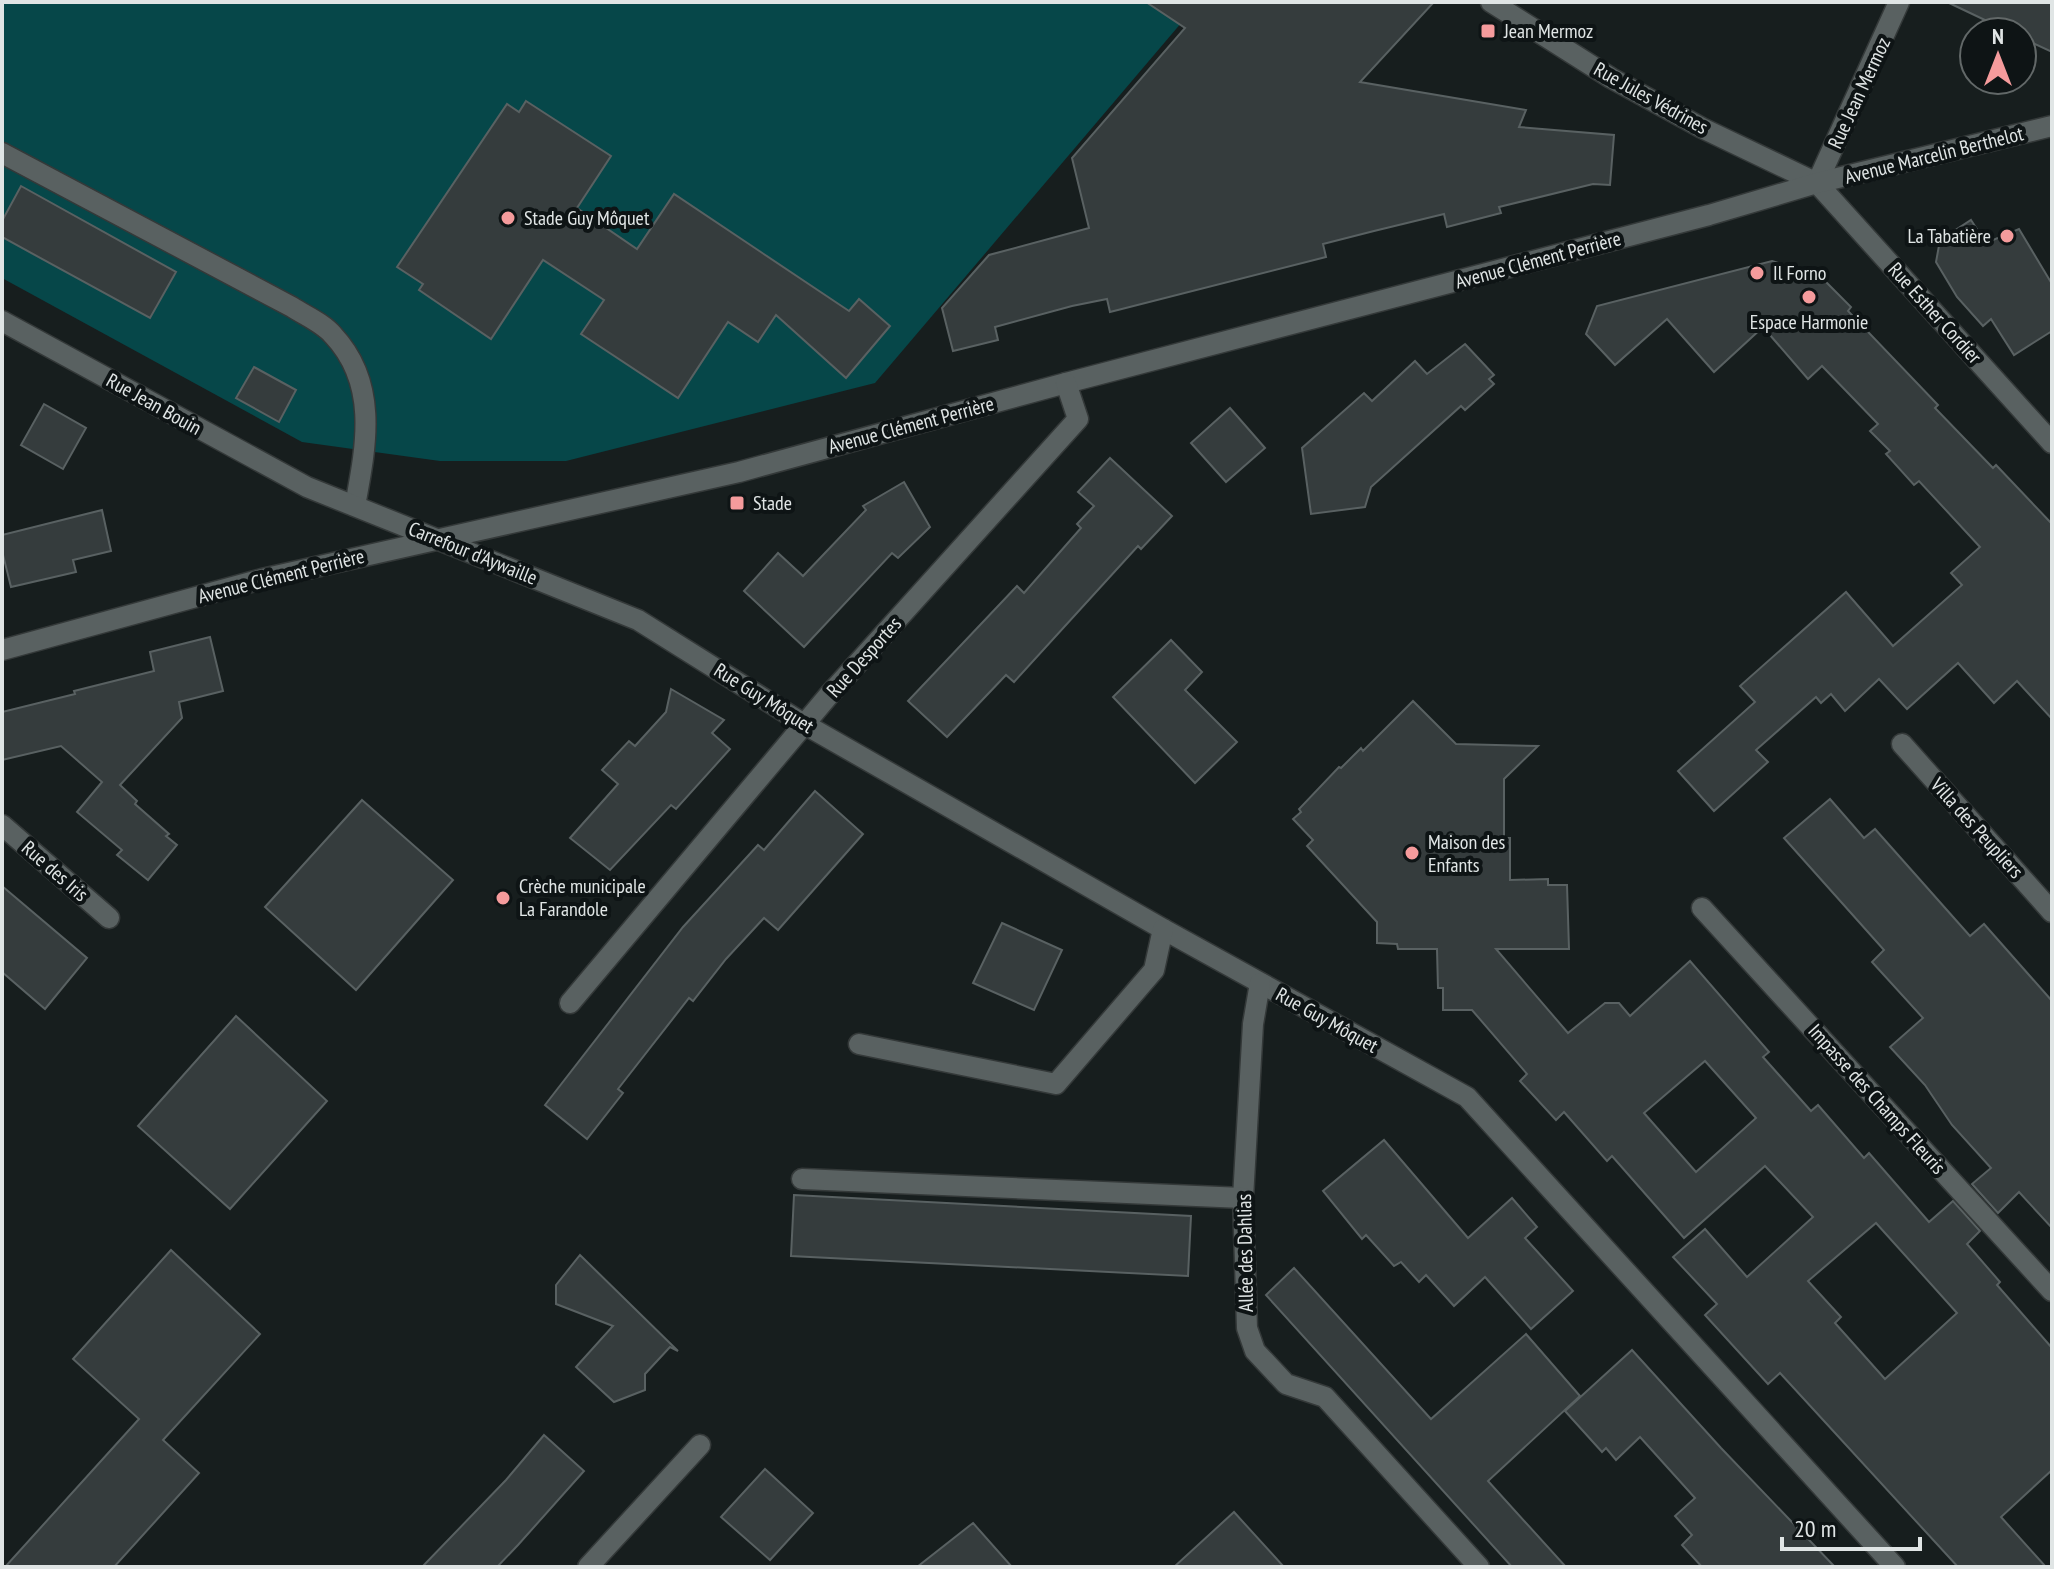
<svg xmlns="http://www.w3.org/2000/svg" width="2054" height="1569" font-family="'PT Sans Narrow',sans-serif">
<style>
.green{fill:#064749}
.building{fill:#353c3d;stroke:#596162;stroke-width:2;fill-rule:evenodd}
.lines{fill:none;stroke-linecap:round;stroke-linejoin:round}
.minor-casing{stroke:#343939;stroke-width:23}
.minor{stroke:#596161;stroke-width:20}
.poi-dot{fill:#f59b9c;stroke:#0e1415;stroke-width:3}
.labels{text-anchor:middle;stroke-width:8;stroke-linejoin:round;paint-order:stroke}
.poi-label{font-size:20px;fill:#e0e5e5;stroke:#0e1415;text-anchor:start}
.street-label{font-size:20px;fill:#e0e5e5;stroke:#0e1415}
</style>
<rect width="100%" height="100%" fill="#171e1e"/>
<!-- green -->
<path class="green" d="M 2,2 L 1199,2 L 875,383 L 566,461 L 440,461 L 302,442 L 2,278 Z"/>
<!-- building -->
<g class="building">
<path d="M 1146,2 L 1434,2 L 1360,82 L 1526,110 L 1519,127 L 1614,135 L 1610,185 L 1593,184 L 1499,207 L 1501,213 L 1447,227 L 1444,214 L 1374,231 L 1323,244 L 1326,257 L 1110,312 L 1107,299 L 1072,306 L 995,327 L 998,340 L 953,351 L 942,308 L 989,255 L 1089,228 L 1072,158 L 1185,28 Z"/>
<path d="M 1947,2 L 2052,2 L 2052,52 L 2022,38 L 2022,32 L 2010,32 Z"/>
<path d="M 526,101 L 611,156 L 577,208 L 637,249 L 674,194 L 849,311 L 859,299 L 890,326 L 846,378 L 776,315 L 758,342 L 728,322 L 678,398 L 581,334 L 604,300 L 543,260 L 491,339 L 419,290 L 423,284 L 397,267 L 507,104 L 519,112 Z"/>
<path d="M 21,186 L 176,272 L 150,318 L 2,237 L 2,221 Z"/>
<path d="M 1971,220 L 1986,243 L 2019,229 L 2052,284 L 2052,331 L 2014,355 L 1991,319 L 1983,326 L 1957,297 L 1936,262 L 1940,240 Z"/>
<path d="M 1772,261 L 1821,277 L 1851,307 L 1848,311 L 1938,405 L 1935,408 L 1993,468 L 1996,465 L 2052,524 L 2052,719 L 2017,681 L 1994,703 L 1958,663 L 1907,709 L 1879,679 L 1845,711 L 1831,694 L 1821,703 L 1816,697 L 1756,750 L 1768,762 L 1714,811 L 1678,771 L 1755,702 L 1740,686 L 1846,592 L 1893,646 L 1962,585 L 1951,573 L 1980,547 L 1919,481 L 1914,485 L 1886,454 L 1890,451 L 1870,431 L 1878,424 L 1822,366 L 1808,379 L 1763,327 L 1714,372 L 1667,319 L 1615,365 L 1586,334 L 1597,306 Z"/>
<path d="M 1465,344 L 1494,375 L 1489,379 L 1494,384 L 1465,410 L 1461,406 L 1371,487 L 1365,507 L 1311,514 L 1302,448 L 1364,393 L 1372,401 L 1415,361 L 1427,374 Z"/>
<path d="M 254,367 L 296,390 L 279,422 L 236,398 Z"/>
<path d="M 44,404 L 86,428 L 63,469 L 21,445 Z"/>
<path d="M 1230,408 L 1265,448 L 1226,482 L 1191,443 Z"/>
<path d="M 1110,458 L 1172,516 L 1141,549 L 1138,546 L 1014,682 L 1006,675 L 947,737 L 908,701 L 1017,586 L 1024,593 L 1081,528 L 1077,524 L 1094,506 L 1078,492 Z"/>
<path d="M 904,482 L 930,527 L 898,558 L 892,553 L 804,647 L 744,591 L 778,553 L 803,576 L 866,510 L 863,506 Z"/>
<path d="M 102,510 L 111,551 L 73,560 L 76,572 L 11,587 L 2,551 L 2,535 Z"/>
<path d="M 210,637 L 223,691 L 179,702 L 182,718 L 120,785 L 137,801 L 135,804 L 169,834 L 166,836 L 177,845 L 148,880 L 117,855 L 122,850 L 77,812 L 102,782 L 61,746 L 2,760 L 2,712 L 75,694 L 74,691 L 154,671 L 150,652 Z"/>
<path d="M 1171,640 L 1202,672 L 1185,690 L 1237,742 L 1195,783 L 1113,697 Z"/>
<path d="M 671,689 L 724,720 L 712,733 L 730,749 L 676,809 L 671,805 L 610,870 L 570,838 L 618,784 L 602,770 L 629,741 L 635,746 L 666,712 Z"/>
<path d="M 1413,701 L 1456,744 L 1538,746 L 1504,779 L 1504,838 L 1510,838 L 1510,880 L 1548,879 L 1548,885 L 1567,885 L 1569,949 L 1496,949 L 1568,1033 L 1605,1003 L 1619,1003 L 1630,1016 L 1690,961 L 1769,1052 L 1763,1057 L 1811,1111 L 1818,1105 L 1864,1158 L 1869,1153 L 1929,1222 L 1953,1201 L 1980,1231 L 1967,1244 L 2000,1282 L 1997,1285 L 2052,1348 L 2052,1470 L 2001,1517 L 2046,1567 L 1958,1567 L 1780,1373 L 1768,1384 L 1705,1315 L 1717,1304 L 1673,1257 L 1705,1229 L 1747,1277 L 1813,1217 L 1765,1166 L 1684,1238 L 1612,1156 L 1607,1161 L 1564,1112 L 1556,1120 L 1520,1081 L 1527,1074 L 1472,1010 L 1443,1010 L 1443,988 L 1438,988 L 1437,949 L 1398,949 L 1397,944 L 1377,943 L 1377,922 L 1307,846 L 1313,840 L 1293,819 L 1301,812 L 1299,809 L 1339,767 L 1341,768 L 1361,748 L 1363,751 ZM 1705,1061 L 1756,1118 L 1696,1172 L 1644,1113 ZM 1876,1223 L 1957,1313 L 1885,1379 L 1835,1323 L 1841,1317 L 1808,1281 Z"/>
<path d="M 815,791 L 863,834 L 778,930 L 764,918 L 726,959 L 693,1001 L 689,998 L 618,1089 L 623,1093 L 587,1139 L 545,1105 L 683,927 L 758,845 L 764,850 Z"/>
<path d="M 1830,799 L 1864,838 L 1875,829 L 1970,936 L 1984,924 L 2052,1001 L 2052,1228 L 2019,1192 L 1998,1213 L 1972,1184 L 1991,1168 L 1952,1125 L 1925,1085 L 1890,1047 L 1923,1018 L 1872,962 L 1884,950 L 1784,838 Z"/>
<path d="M 362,800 L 453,880 L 356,990 L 265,907 Z"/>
<path d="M 2,886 L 87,958 L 45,1009 L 2,972 Z"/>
<path d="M 1002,923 L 1062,950 L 1034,1010 L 973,983 Z"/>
<path d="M 236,1016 L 327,1101 L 230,1209 L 138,1126 Z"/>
<path d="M 1384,1140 L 1468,1238 L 1512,1198 L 1537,1227 L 1525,1238 L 1573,1291 L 1531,1329 L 1485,1277 L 1454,1306 L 1426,1275 L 1419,1282 L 1401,1262 L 1394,1266 L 1366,1235 L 1362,1239 L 1323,1191 Z"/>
<path d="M 794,1195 L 1191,1216 L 1188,1276 L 791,1256 Z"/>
<path d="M 171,1250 L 260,1334 L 163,1440 L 199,1473 L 114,1567 L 5,1567 L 139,1419 L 73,1359 Z"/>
<path d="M 580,1255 L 678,1351 L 670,1347 L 645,1374 L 645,1390 L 614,1402 L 576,1367 L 613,1326 L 556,1304 L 556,1285 Z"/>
<path d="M 1294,1268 L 1431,1419 L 1526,1334 L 1580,1396 L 1488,1481 L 1566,1567 L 1512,1567 L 1266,1295 Z"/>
<path d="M 1632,1350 L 1721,1448 L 1835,1567 L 1702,1567 L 1682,1545 L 1692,1535 L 1675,1516 L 1695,1498 L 1640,1437 L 1616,1460 L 1606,1448 L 1602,1452 L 1565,1411 Z"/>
<path d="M 544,1435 L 584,1471 L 518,1545 L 497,1567 L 422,1567 L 506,1480 Z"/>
<path d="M 765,1469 L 813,1513 L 770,1560 L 721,1517 Z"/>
<path d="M 1234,1512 L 1284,1567 L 1174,1567 Z"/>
<path d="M 973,1523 L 1012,1567 L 917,1567 Z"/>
</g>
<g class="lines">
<!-- minor casing -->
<g class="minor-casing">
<g id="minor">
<path d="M 1491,2 L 1611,78 L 1702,128 L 1817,183 L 2052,443"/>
<path d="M 2,153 L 292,307 C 304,315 323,323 333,335 C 379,384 366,446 355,506"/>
<path d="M 1817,183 L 1899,2"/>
<path d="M 2,321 L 307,487 L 638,620 L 804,724 L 1163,929 L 1467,1097 L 1895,1567"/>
<path d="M 2,650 L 262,579 L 739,472 L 1066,383 L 1709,215 L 1817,183 L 2052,126"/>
<path d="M 1902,744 L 2052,912"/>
<path d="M 2,825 L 109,918"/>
<path d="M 1702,908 L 2052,1291"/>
<path d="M 1260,983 L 1253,1024 L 1243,1198 L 1247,1328 L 1255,1351 L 1286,1384 L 1325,1397 L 1479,1567"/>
<path d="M 570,1003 L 829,695 L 1078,419 L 1066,383"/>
<path d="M 859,1044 L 1056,1084 L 1154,970 L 1163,929"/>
<path d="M 802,1179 L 1243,1198"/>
<path d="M 588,1567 L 700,1445"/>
</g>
</g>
<!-- minor -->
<use href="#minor" class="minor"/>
</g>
<!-- markers -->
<g class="poi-dot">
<rect x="1480" y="23" width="16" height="16" rx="4"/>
<circle cx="508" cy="218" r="8"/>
<circle cx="2007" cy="236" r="8"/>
<circle cx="1757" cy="273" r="8"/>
<circle cx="1809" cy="297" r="8"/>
<rect x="729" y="495" width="16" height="16" rx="4"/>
<circle cx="1412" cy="853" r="8"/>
<circle cx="503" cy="898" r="8"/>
</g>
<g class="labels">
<!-- poi labels -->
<g class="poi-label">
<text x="1504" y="38">Jean Mermoz</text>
<text x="524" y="225">Stade Guy Môquet</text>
<text x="1991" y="243" text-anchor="end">La Tabatière</text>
<text x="1773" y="280">Il Forno</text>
<text x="1809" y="329" text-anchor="middle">Espace Harmonie</text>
<text x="753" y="510">Stade</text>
<text x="1428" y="849">Maison des<tspan x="1428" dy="23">Enfants</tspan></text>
<text x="519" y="893">Crèche municipale<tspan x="519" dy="23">La Farandole</tspan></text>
</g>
<!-- street labels -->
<g class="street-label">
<text transform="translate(1859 93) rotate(-65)" y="7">Rue Jean Mermoz</text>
<text transform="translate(1651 98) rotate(29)" y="7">Rue Jules Védrines</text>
<text transform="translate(1934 155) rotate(-14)" y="7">Avenue Marcelin Berthelot</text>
<text transform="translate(1538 260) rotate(-15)" y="7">Avenue Clément Perrière</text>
<text transform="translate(1935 313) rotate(48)" y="7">Rue Esther Cordier</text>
<text transform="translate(154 404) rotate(29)" y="7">Rue Jean Bouin</text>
<text transform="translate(911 425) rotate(-15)" y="7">Avenue Clément Perrière</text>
<text transform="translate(473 553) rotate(22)" y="7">Carrefour d'Aywaille</text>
<text transform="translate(281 576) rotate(-14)" y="7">Avenue Clément Perrière</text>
<text transform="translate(864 657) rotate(-48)" y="7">Rue Desportes</text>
<text transform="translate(764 698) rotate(32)" y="7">Rue Guy Môquet</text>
<text transform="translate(1977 828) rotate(48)" y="7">Villa des Peupliers</text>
<text transform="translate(55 871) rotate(41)" y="7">Rue des Iris</text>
<text transform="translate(1327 1020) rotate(29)" y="7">Rue Guy Môquet</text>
<text transform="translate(1877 1099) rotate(48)" y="7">Impasse des Champs Fleuris</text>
<text transform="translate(1245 1253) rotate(-91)" y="7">Allée des Dahlias</text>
</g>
</g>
<!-- border -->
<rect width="2054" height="1569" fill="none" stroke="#e0e5e5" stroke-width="8"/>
<!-- north arrow -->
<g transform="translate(1998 56)"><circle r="38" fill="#0e1415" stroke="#626868" stroke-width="2"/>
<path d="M0-6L14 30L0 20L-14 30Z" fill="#f59b9c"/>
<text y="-12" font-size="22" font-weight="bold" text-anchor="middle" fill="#e0e5e5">N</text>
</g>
<!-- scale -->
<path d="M1782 1537v12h138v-12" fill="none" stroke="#e0e5e5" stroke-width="4"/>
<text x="1794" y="1537" font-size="24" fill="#e0e5e5" stroke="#0e1415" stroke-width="6" paint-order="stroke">20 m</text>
</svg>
